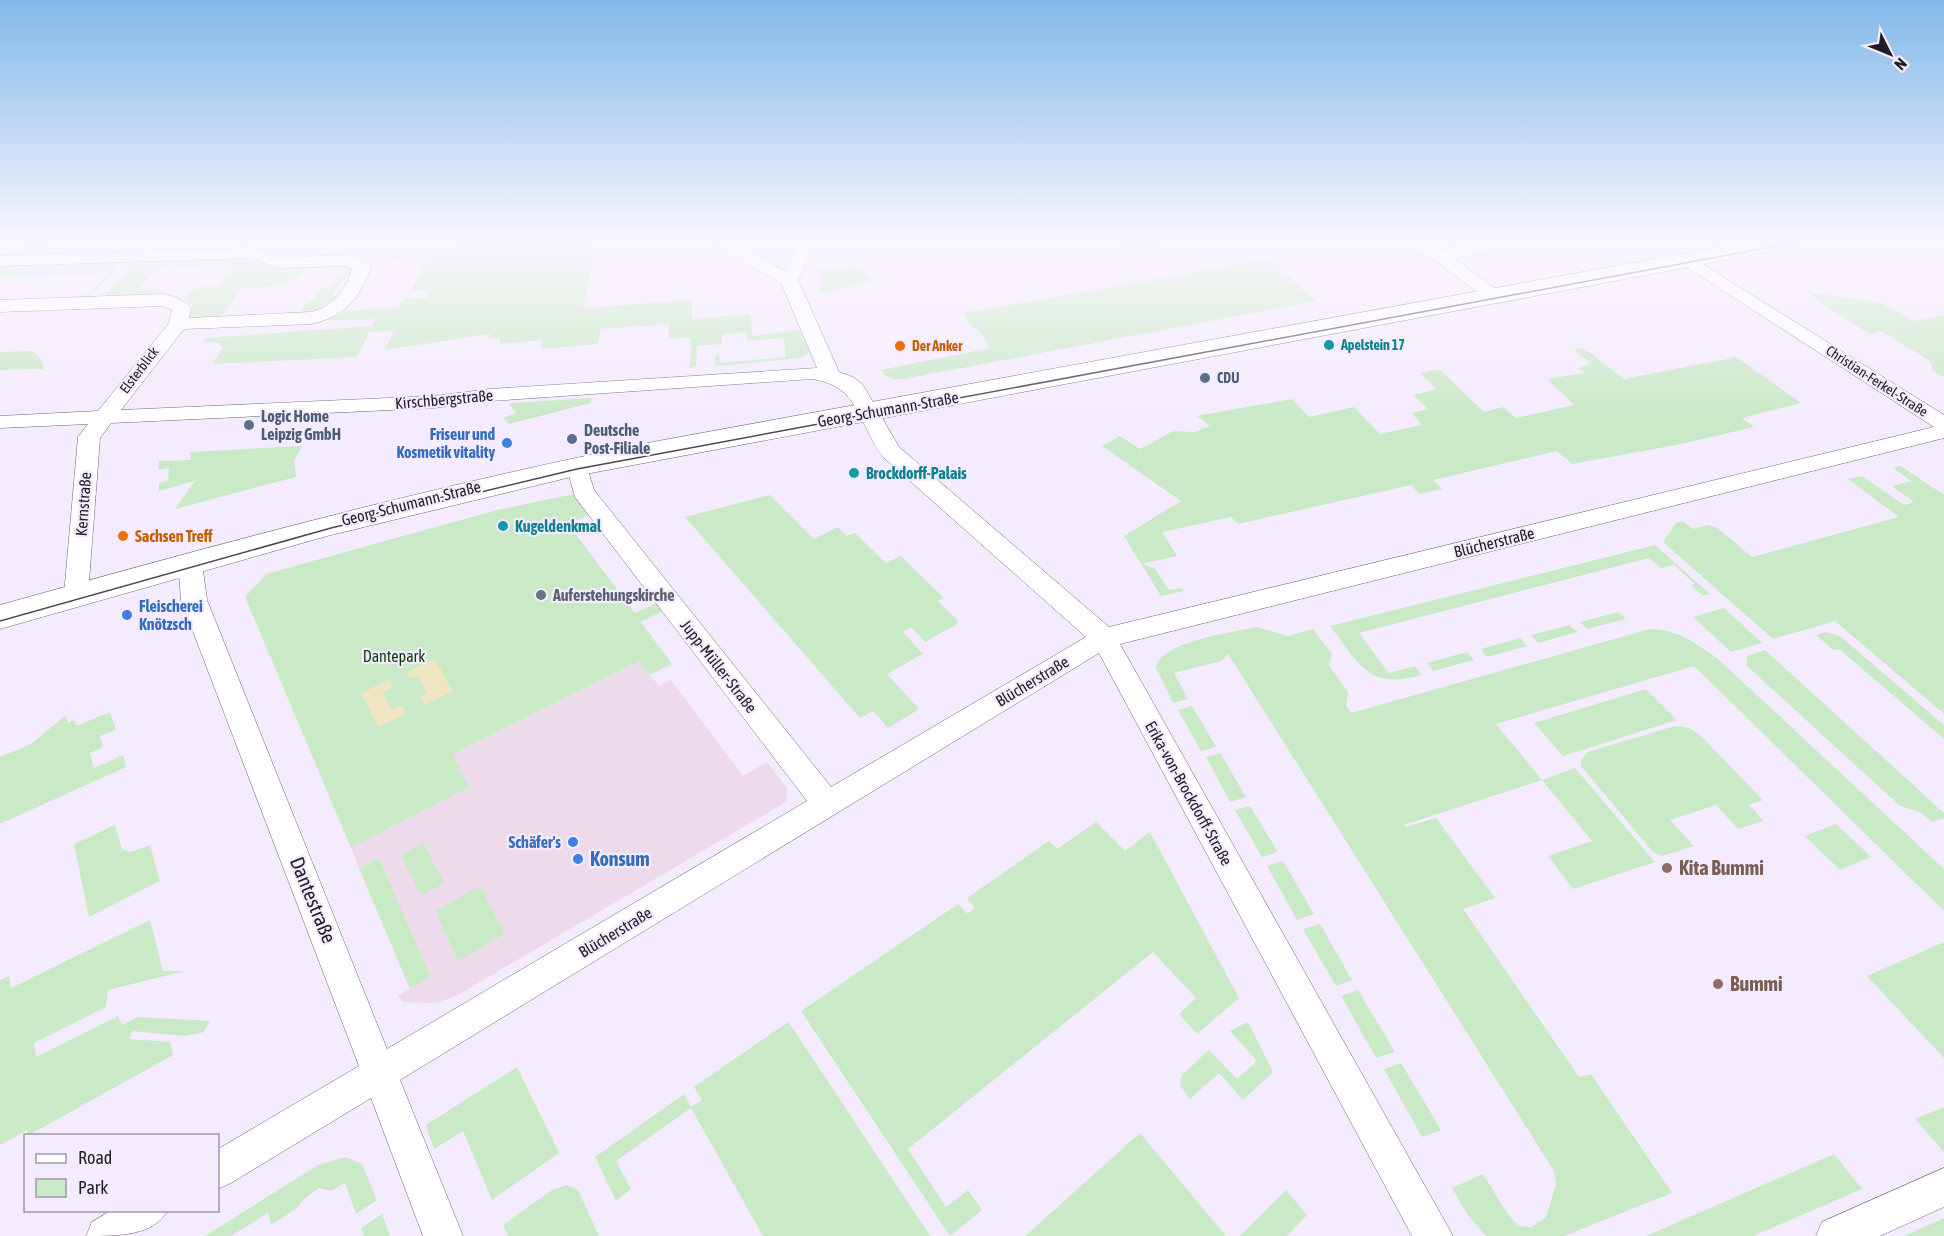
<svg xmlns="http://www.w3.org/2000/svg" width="1944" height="1236" font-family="'Asap Condensed',sans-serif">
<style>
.commercial{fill:#eddbec}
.green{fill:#cae9c7}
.sand{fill:#f0e6c1}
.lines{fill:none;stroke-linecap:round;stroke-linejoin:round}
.street-casing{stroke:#6e6677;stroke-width:1}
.secondary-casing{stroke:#6e6677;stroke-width:1}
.street{fill:#fff;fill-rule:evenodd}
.secondary{fill:#fff;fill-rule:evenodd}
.tram{stroke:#4c4851;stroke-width:1.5}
.culture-dot{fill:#0f9aa8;stroke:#f4ebfe;stroke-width:2}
.food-dot{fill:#e8710a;stroke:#f4ebfe;stroke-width:2}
.service-dot{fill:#5c6f8a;stroke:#f4ebfe;stroke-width:2}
.shop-dot{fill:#3f7fe0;stroke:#f4ebfe;stroke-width:2}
.worship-dot{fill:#6b7280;stroke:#f4ebfe;stroke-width:2}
.education-dot{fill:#8d6e63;stroke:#f4ebfe;stroke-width:2}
.labels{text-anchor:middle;stroke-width:4.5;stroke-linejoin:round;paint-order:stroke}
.far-culture-label{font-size:14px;font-weight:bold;fill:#0d838f;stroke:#f4ebfe;text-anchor:start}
.far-food-label{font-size:14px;font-weight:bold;fill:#c56008;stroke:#f4ebfe;text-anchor:start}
.far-street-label{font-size:14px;fill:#201d24;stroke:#f4ebfe}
.far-service-label{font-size:14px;font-weight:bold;fill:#4e5e75;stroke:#f4ebfe;text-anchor:start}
.street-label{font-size:16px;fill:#201d24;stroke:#f4ebfe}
.service-label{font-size:16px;font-weight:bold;fill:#4e5e75;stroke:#f4ebfe;text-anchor:start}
.shop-label{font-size:16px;font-weight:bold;fill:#366cbe;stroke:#f4ebfe;text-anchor:end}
.culture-label{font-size:16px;font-weight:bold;fill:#0d838f;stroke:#f4ebfe;text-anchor:start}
.food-label{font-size:16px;font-weight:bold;fill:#c56008;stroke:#f4ebfe;text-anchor:start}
.worship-label{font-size:16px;font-weight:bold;fill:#5b616d;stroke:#f4ebfe;text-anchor:start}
.park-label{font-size:16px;fill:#0c3d0b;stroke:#f4ebfe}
.near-shop-label{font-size:20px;font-weight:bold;fill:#366cbe;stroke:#f4ebfe;text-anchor:start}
.near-education-label{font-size:20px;font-weight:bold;fill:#785e54;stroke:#f4ebfe;text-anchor:start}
.near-street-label{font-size:20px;fill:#201d24;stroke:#f4ebfe}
</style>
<rect width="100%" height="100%" fill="#f4ebfe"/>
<!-- commercial -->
<path class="commercial" d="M 639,661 L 659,686 L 671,680 L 743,776 L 767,762 L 787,788 L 786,802 L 456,996 L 436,1003 L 402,1002 L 398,996 L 431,977 L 379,858 L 359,868 L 351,848 L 468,787 L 452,755 Z"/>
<!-- green -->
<g class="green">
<path d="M 29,242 L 53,242 L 43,253 L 66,252 L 61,257 L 0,258 L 0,254 L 16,253 Z"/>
<path d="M 453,242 L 598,242 L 583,308 L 692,300 L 692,319 L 751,314 L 752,336 L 799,330 L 809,352 L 801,358 L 715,366 L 715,355 L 719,355 L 720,363 L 786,357 L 784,338 L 747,341 L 747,332 L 722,334 L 722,344 L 697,346 L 696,367 L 690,368 L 691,337 L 668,339 L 669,324 L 601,329 L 598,344 L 540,349 L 542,340 L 499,344 L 500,338 L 488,339 L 490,334 L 384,350 L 394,331 L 369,332 L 357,357 L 213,364 L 223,347 L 216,342 L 202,343 L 206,338 L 372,326 L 375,319 L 328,321 L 345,311 L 399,307 L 403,299 L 426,298 L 430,290 L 411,290 L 427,258 L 376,261 L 381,251 L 450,248 Z"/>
<path d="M 1128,242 L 1177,242 L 1179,244 L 1110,256 L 1102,247 Z"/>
<path d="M 252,257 L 273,267 L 344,265 L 352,269 L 351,276 L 342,280 L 332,296 L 339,296 L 320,309 L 301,313 L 299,313 L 307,301 L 312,301 L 320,289 L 330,286 L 343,267 L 306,268 C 291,289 265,287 242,288 L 221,316 L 190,317 L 193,306 L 185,299 L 194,288 L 218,286 L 233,264 L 157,268 L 138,290 L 161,289 L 156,295 L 103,297 L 136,259 L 157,259 L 162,262 Z"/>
<path d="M 1270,259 L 1316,301 L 909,378 C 897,380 888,381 881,370 L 990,348 L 978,329 L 974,329 L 963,313 Z"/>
<path d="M 123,260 L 88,299 L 79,299 L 83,295 L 89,295 L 109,273 L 0,277 L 0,266 L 24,263 L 32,265 Z"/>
<path d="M 862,267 L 871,281 L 820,294 L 819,268 Z"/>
<path d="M 1807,292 L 1881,303 L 1914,321 L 1944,315 L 1944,377 L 1931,370 L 1933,369 L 1930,361 L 1881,331 L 1870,334 L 1815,300 L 1820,301 Z"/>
<path d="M 1584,348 L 1624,379 L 1737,357 L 1801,403 L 1742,418 L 1754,427 L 1676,445 L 1572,464 L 1557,451 L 1433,480 L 1442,489 L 1420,494 L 1411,485 L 1238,524 L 1231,517 L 1162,532 L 1177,556 L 1142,564 L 1155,569 L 1169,590 L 1181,588 L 1184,591 L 1161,596 L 1124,536 L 1181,501 L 1102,446 L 1120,436 L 1140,449 L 1174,431 L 1195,432 L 1210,426 L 1197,416 L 1292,399 L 1309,417 L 1354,407 L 1380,434 L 1422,425 L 1412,413 L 1428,409 L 1413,395 L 1437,389 L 1420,373 L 1439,369 L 1484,412 L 1503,407 L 1516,418 L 1574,405 L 1547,379 L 1584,373 L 1578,368 L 1591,364 L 1574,350 Z"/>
<path d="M 32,351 L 41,359 L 44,369 L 0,370 L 0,352 Z"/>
<path d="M 591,398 L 591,403 L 509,424 L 503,418 L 516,413 L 509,404 L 512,403 Z"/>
<path d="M 302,446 L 294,461 L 296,477 L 175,509 L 195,481 L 159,491 L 159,483 L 168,480 L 169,468 L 158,470 L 159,461 L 191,460 L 190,452 Z"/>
<path d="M 1901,466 L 1944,495 L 1944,714 L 1835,621 L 1773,639 L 1663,542 L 1676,523 L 1683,521 L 1693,529 L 1708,525 L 1716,527 L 1752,557 L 1899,517 L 1848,479 L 1862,476 L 1904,505 L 1914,502 L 1892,486 L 1911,481 L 1893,468 Z"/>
<path d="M 574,494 L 591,514 L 568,524 L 635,613 L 657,603 L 663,611 L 641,622 L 672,664 L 650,675 L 639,661 L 453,754 L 469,787 L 351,848 L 245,597 L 266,574 L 497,510 Z"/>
<path d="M 770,495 L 814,539 L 838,527 L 847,536 L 855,533 L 886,563 L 901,556 L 944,598 L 938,601 L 958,621 L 957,624 L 925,642 L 911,627 L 903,632 L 923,654 L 887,674 L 919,709 L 888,728 L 873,711 L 860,718 L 685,517 Z"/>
<path d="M 1655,545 L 1710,594 L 1703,596 L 1691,585 L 1695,584 L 1674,565 L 1661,568 L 1649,558 L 1359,633 L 1389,673 L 1415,666 L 1422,675 C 1368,690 1360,665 1330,626 Z"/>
<path d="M 1724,608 L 1762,643 L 1731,652 L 1693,617 Z"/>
<path d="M 1618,612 L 1626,619 L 1587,629 L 1580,622 Z"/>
<path d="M 1570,625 L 1577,632 L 1538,643 L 1531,635 Z"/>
<path d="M 1256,627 L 1288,636 L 1313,629 L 1332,654 L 1329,665 L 1348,692 L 1346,706 L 1351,713 L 1650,629 C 1678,629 1695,643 1717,658 L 1944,869 L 1944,911 L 1694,666 L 1496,724 L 1542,780 L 1575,768 L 1655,862 L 1573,889 L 1548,856 L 1592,841 L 1542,780 L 1404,825 L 1406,827 L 1436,818 L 1495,898 L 1463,909 L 1579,1077 L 1591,1074 L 1672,1193 L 1564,1236 L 1486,1236 L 1467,1214 L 1452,1188 L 1483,1174 L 1507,1213 L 1518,1226 L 1531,1227 L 1546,1217 L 1556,1184 L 1554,1171 L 1228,654 L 1221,661 L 1174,673 L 1188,699 L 1173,703 L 1156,668 C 1159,642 1234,632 1256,627 Z"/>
<path d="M 1826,632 L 1840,636 L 1944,725 L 1944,739 L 1839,649 L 1833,650 L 1816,635 Z"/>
<path d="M 1520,638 L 1527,646 L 1487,657 L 1481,649 Z"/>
<path d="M 1765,650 L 1944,813 L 1944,818 L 1932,822 L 1920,812 L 1900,806 L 1747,666 L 1747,656 Z"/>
<path d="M 1467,652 L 1474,660 L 1433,671 L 1427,663 Z"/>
<path d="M 1646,689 L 1677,720 L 1563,756 L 1534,723 Z"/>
<path d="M 1192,706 L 1216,747 L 1201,751 L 1178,710 Z"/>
<path d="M 110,712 L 116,730 L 100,736 L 103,747 L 90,753 L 94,768 L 123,755 L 126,767 L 0,824 L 0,757 L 31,744 L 66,715 L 68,723 L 74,720 L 76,726 Z"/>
<path d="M 1675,726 L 1690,728 L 1702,737 L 1763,800 L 1749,805 L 1764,821 L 1738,829 L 1716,805 L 1670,820 L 1694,846 L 1662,856 L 1653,852 L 1581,766 L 1581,760 L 1588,752 Z"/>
<path d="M 1220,753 L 1246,797 L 1230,802 L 1206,757 Z"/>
<path d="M 1250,806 L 1278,852 L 1262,857 L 1235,810 Z"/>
<path d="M 1096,822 L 1125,851 L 1150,832 L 1239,998 L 1197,1034 L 1179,1014 L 1196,998 L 1153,952 L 908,1149 L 946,1207 L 968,1190 L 982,1210 L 950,1236 L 801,1011 L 958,904 L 967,914 L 975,908 L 967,898 L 1049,841 L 1057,849 Z"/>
<path d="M 1836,824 L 1871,857 L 1840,870 L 1805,836 Z"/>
<path d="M 115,825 L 122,849 L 131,852 L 150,845 L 160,881 L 89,917 L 74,844 Z"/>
<path d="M 423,843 L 444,883 L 421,896 L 401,855 Z"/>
<path d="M 379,858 L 431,977 L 410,989 L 359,868 Z"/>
<path d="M 1283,861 L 1314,914 L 1297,920 L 1267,866 Z"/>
<path d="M 480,886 L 504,934 L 458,961 L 436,911 Z"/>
<path d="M 150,920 L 163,971 L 185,971 L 108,990 L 106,1007 L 34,1043 L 36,1057 L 118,1016 L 122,1025 L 138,1017 L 210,1021 L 204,1032 L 185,1036 L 132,1031 L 129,1039 L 170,1042 L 173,1055 L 29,1135 L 27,1130 L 0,1145 L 0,980 L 9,976 L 11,988 Z"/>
<path d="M 1320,924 L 1352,980 L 1336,986 L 1303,929 Z"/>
<path d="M 1944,942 L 1944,1058 L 1867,976 Z"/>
<path d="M 1358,990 L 1395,1052 L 1376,1058 L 1341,996 Z"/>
<path d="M 788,1022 L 796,1033 L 930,1236 L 763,1236 L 691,1108 L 616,1161 L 631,1189 L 616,1201 L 595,1157 L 684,1094 L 691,1107 L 702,1100 L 694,1087 Z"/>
<path d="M 1248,1022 L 1273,1072 L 1243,1100 L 1219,1073 L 1190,1099 L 1180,1085 L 1182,1075 L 1209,1050 L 1237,1079 L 1257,1061 L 1230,1031 Z"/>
<path d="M 1401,1063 L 1441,1130 L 1422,1137 L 1384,1069 Z"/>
<path d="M 517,1067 L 559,1153 L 492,1200 L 463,1131 L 434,1149 L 426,1125 Z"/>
<path d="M 1944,1107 L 1944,1152 L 1915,1119 Z"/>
<path d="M 1140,1133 L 1226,1236 L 1025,1236 Z"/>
<path d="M 1834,1154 L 1862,1189 L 1753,1236 L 1646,1236 Z"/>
<path d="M 345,1157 L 362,1164 L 377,1200 L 356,1214 L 345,1183 L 331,1191 L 319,1188 L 306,1197 L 297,1208 L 271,1225 L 268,1213 L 231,1236 L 205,1236 L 318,1165 Z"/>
<path d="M 566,1185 L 578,1190 L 599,1236 L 508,1236 L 503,1225 L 552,1190 Z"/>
<path d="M 1286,1190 L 1307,1215 L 1287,1236 L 1240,1236 Z"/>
<path d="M 382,1214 L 390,1236 L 364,1236 L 361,1228 Z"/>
<path d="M 1944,1218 L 1944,1236 L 1904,1236 Z"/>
</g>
<!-- sand -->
<g class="sand">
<path d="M 435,659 L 453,691 L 425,705 L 421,697 L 427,693 L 418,676 L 410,679 L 407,672 Z"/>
<path d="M 389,680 L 393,687 L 383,692 L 392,710 L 402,705 L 406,714 L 378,727 L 361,693 Z"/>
</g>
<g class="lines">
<!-- street casing -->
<g class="street-casing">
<g id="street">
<path d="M 710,242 L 731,242 L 785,271 L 799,242 L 816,242 L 798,280 L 839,372 L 853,377 L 863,385 L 899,447 L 1109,627 L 1934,427 L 1682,264 L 1679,260 L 1682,256 L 1688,255 L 1944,415 L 1944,438 L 1120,644 L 1453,1236 L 1412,1236 L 1099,653 L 400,1080 L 463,1236 L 423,1236 L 371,1098 L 231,1183 L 218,1189 L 218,1149 L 359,1066 L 181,600 L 178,563 L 181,557 L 190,555 L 199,557 L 202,563 L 207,600 L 387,1049 L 807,801 L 575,497 L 566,466 L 569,461 L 585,461 L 594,490 L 831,787 L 1086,637 L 883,457 C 857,422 860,386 812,379 L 490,401 L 434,408 L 111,423 L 100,438 L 88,595 L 85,601 L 76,604 L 67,601 L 64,595 L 78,437 L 88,424 L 0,428 L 0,416 L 98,411 L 169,323 L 172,310 L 163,306 L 0,312 L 0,300 L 164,294 C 175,297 184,299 191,309 L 189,318 L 311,312 C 333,307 346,289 352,269 L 346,266 L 280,268 L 249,258 L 0,266 L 0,256 L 250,248 C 261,250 272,256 282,258 C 304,260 356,247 371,266 C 361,298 344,317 311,324 L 184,329 L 121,410 L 434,396 L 490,389 L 817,368 L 781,283 Z"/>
<path d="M 1397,242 L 1421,242 L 1441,250 L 1487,242 L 1530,242 L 1522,247 L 1454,258 L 1501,293 L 1504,297 L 1501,301 L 1489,301 L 1433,259 L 1399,246 Z"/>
<path d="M 1944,1168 L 1944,1207 L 1880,1236 L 1816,1236 L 1822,1222 Z"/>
<path d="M 112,1210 L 168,1210 C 154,1236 118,1236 86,1236 L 92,1222 Z"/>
</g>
</g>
<!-- secondary casing -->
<g class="secondary-casing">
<path id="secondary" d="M 1747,242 L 1796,242 L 1793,247 L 1785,249 L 575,476 L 327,536 L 0,629 L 0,605 C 218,544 436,485 658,441 Z"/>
</g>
<!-- street -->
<use href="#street" class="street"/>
<!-- secondary -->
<use href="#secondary" class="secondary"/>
<!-- tram -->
<path class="tram" d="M 0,621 L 331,528 L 577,469 L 1798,242"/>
</g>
<!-- sky -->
<linearGradient id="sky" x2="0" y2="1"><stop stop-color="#81b8e8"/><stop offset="0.58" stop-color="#faf6ff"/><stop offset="1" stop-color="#faf6ff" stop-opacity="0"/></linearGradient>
<rect width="1944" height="415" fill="url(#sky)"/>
<!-- markers -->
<g class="culture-dot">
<circle cx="1329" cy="345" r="6"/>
<circle cx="854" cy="473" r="6"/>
<circle cx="503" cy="526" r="6"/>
</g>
<g class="food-dot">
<circle cx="900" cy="346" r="6"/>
<circle cx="123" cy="536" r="6"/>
</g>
<g class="service-dot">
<circle cx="1205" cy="378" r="6"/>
<circle cx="249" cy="425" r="6"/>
<circle cx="572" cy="439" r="6"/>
</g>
<g class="shop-dot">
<circle cx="507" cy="443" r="6"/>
<circle cx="127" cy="615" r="6"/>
<circle cx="573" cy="842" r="6"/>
<circle cx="578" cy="859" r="6"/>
</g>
<circle class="worship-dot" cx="541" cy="595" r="6"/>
<g class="education-dot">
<circle cx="1667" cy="868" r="6"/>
<circle cx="1718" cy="984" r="6"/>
</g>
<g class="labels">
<!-- far-culture labels -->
<g class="far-culture-label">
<text x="1341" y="350">Apelstein 17</text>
</g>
<!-- far-food labels -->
<g class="far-food-label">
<text x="912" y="351">Der Anker</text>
</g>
<!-- far-street labels -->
<g class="far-street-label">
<text transform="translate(139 370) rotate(-53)" y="5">Elsterblick</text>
<text transform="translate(1877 381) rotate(33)" y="5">Christian-Ferkel-Straße</text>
</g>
<!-- far-service labels -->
<g class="far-service-label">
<text x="1217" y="383">CDU</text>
</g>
<!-- street labels -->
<g class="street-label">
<text transform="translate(444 399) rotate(-5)" y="6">Kirschbergstraße</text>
<text transform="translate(888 409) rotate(-10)" y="6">Georg-Schumann-Straße</text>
<text transform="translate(411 503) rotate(-14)" y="6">Georg-Schumann-Straße</text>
<text transform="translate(83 504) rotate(-86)" y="6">Kernstraße</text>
<text transform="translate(1494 542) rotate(-14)" y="6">Blücherstraße</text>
<text transform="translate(719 666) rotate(52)" y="6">Jupp-Müller-Straße</text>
<text transform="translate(1032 681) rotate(-31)" y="6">Blücherstraße</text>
<text transform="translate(1189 793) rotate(61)" y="6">Erika-von-Brockdorff-Straße</text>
<text transform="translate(615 932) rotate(-31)" y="6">Blücherstraße</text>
</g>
<!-- service labels -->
<g class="service-label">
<text x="261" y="422">Logic Home<tspan x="261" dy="18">Leipzig GmbH</tspan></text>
<text x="584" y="436">Deutsche<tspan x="584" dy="18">Post-Filiale</tspan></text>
</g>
<!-- shop labels -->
<g class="shop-label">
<text x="495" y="440">Friseur und<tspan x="495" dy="18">Kosmetik vitality</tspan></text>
<text x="139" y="612" text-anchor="start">Fleischerei<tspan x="139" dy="18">Knötzsch</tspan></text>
<text x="561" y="848">Schäfer's</text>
</g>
<!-- culture labels -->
<g class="culture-label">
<text x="866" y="479">Brockdorff-Palais</text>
<text x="515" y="532">Kugeldenkmal</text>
</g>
<!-- food labels -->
<g class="food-label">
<text x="135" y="542">Sachsen Treff</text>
</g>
<!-- worship labels -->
<g class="worship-label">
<text x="553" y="601">Auferstehungskirche</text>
</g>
<!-- park labels -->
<g class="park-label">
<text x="394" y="662">Dantepark</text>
</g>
<!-- near-shop labels -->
<g class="near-shop-label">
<text x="590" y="866">Konsum</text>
</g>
<!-- near-education labels -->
<g class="near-education-label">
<text x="1679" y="875">Kita Bummi</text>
<text x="1730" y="991">Bummi</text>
</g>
<!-- near-street labels -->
<g class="near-street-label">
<text transform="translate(313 900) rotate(68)" y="7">Dantestraße</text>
</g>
</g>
<!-- legend -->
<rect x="24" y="1134" width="195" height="78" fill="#f4ebfe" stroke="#9f99a7" stroke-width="1.5"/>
<rect x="36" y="1154" width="30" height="9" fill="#ffffff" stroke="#9f99a7" stroke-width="1.5"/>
<text x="78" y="1164" font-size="18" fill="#201d24">Road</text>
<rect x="36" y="1179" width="30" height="18" fill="#cae9c7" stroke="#9f99a7" stroke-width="1.5"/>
<text x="78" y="1194" font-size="18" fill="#201d24">Park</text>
<!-- north arrow -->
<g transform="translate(1890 54) rotate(133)" stroke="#f4ebfe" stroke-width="4.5" paint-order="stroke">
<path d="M0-4.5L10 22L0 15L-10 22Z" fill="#201d24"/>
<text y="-9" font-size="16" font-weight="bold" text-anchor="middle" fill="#201d24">N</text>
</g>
</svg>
